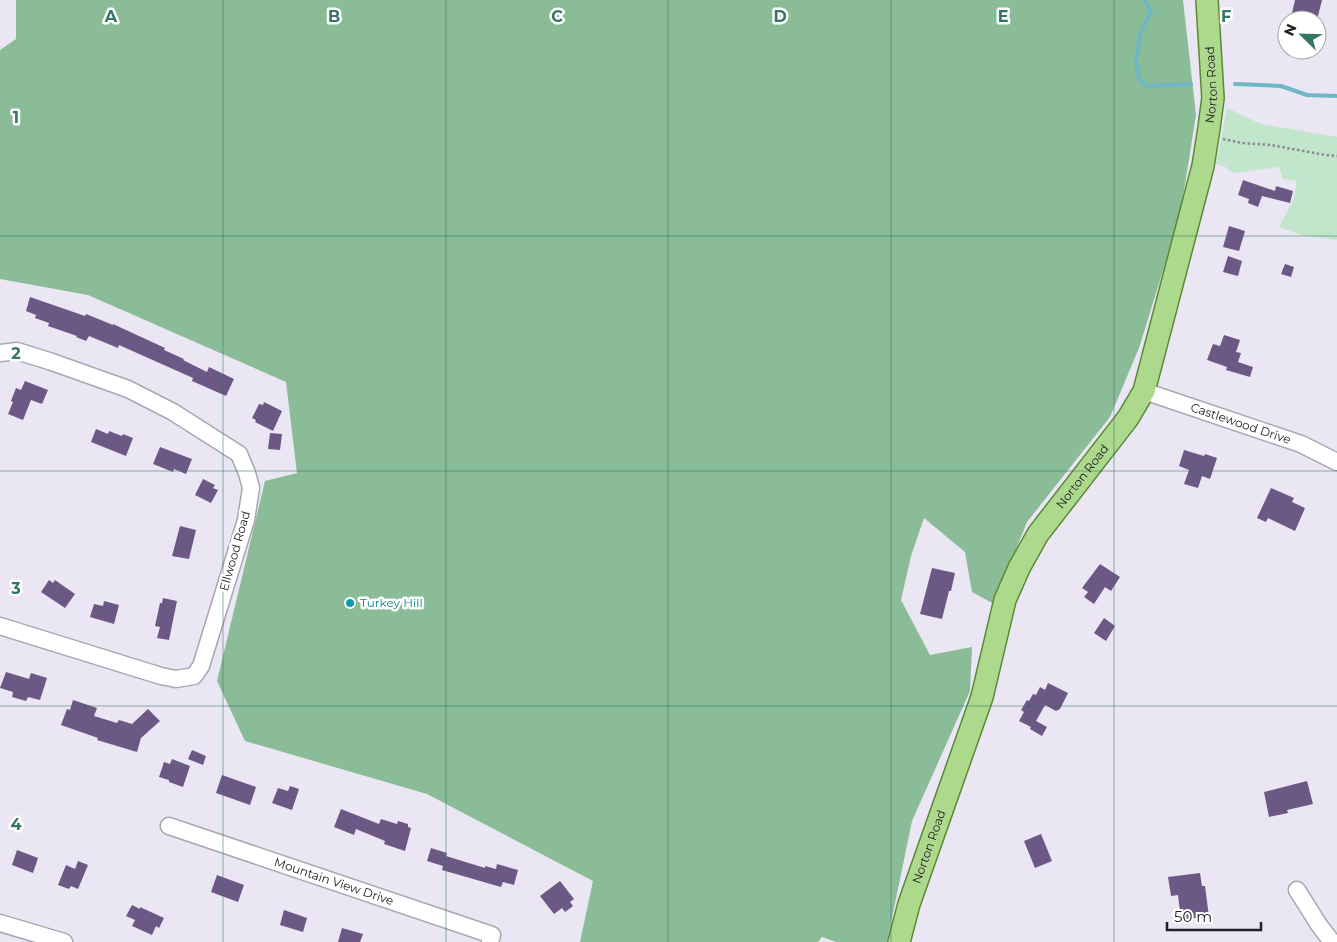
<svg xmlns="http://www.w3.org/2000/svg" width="1337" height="942" font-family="Montserrat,sans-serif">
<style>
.green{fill:#c2e6cb}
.forest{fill:#8abc98}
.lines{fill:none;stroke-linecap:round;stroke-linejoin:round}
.stream{stroke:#70b7c5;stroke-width:4}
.building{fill:#6c5885}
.minor-casing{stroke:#aaa5b2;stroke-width:19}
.major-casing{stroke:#598836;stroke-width:24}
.path{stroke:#8d8a93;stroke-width:2.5;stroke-dasharray:2.5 2.5;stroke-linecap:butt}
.minor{stroke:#fff;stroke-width:16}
.major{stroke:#add98c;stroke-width:21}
.grid{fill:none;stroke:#347564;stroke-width:1;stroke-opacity:0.55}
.culture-dot{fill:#0f9aa8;stroke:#fff;stroke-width:2}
.labels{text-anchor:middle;stroke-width:5;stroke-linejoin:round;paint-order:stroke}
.street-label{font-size:12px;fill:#222125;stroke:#fff}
.culture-label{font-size:12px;fill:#0d838f;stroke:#fff;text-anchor:start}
.grid-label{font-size:16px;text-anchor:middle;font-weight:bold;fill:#347564;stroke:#fff;stroke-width:5;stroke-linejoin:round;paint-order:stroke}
</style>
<rect width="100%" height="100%" fill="#ebe6f3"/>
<!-- green -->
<path class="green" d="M 1227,108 L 1261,124 L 1337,137 L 1337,239 L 1336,240 L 1301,235 L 1279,227 L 1294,198 L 1297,181 L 1283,179 L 1279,167 L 1233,173 L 1224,166 L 1216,164 Z"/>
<!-- forest -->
<path class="forest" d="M 16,0 L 1183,0 L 1196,115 L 1180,216 L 1139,348 L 1110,417 L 1027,522 L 994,604 L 972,592 L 965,552 L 924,518 L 911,556 L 901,600 L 930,655 L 972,647 L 970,691 L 912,821 L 887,942 L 836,942 L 822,937 L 818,942 L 580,942 L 593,881 L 427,794 L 245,741 L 217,681 L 265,481 L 297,473 L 286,382 L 88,295 L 0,279 L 0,50 L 16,39 Z"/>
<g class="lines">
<!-- stream -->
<g class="stream">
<path d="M 1144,0 L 1151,11 L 1140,34 L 1136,63 L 1140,81 L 1148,86 L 1191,84"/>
<path d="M 1235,84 L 1281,86 L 1307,95 L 1337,96"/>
</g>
</g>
<!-- building -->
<g class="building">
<path d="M 1295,0 L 1322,0 L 1317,20 L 1300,20 L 1293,18 L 1294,13 L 1292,13 Z"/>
<path d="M 1243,180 L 1275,191 L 1276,186 L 1293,191 L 1290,203 L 1262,196 L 1258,207 L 1248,203 L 1249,199 L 1238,195 Z"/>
<path d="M 1229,226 L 1245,231 L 1239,251 L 1223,247 Z"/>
<path d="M 1228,256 L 1242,261 L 1238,276 L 1223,272 Z"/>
<path d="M 1285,264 L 1294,267 L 1291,277 L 1281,274 Z"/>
<path d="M 30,297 L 85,316 L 86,314 L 113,325 L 113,324 L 165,348 L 164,350 L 184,359 L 183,360 L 207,372 L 209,367 L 234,379 L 226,396 L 192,381 L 193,378 L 119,345 L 118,348 L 89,336 L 86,341 L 76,337 L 77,336 L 48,326 L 49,323 L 35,318 L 36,315 L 26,311 Z"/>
<path d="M 1224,335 L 1240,340 L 1236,352 L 1241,353 L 1238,362 L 1253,367 L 1250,377 L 1226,370 L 1227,367 L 1207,360 L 1213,344 L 1220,346 Z"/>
<path d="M 25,381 L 48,390 L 42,404 L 31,400 L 23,420 L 8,414 L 13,402 L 11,401 L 16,388 L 21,390 Z"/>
<path d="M 264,402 L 282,411 L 273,431 L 255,422 L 256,420 L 252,418 L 259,404 L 263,405 Z"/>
<path d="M 96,429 L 108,434 L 109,431 L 122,436 L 123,434 L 133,438 L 126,456 L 91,442 Z"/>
<path d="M 270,433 L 282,434 L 280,450 L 268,449 Z"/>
<path d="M 160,447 L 192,459 L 186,474 L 174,469 L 173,472 L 153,464 Z"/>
<path d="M 1184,450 L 1204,456 L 1205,454 L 1217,458 L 1210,479 L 1202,476 L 1198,488 L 1184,484 L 1189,470 L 1179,466 Z"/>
<path d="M 203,479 L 215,485 L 213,488 L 218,490 L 211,503 L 195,495 Z"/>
<path d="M 1271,488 L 1294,498 L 1292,502 L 1305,508 L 1295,531 L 1268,518 L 1266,522 L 1257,518 Z"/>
<path d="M 180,526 L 196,530 L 189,559 L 172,556 Z"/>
<path d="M 1100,564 L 1120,577 L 1111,591 L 1105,587 L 1094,604 L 1084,597 L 1088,592 L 1082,588 Z"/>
<path d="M 932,568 L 955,573 L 951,591 L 949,591 L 942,619 L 920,614 Z"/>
<path d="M 49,580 L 53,583 L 55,580 L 75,594 L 65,608 L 41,592 Z"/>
<path d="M 163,598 L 177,601 L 169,640 L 157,638 L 160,627 L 155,626 L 160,603 L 162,603 Z"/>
<path d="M 104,601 L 119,605 L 114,624 L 90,617 L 94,604 L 103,606 Z"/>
<path d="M 1104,618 L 1115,626 L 1106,641 L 1094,633 Z"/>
<path d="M 6,672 L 29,679 L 31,673 L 47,678 L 40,700 L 28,697 L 26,701 L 12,697 L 13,692 L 0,688 Z"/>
<path d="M 1048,683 L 1068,693 L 1060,709 L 1056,711 L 1045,705 L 1036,721 L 1047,727 L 1042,736 L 1030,729 L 1031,727 L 1019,721 L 1024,712 L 1021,710 L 1027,700 L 1029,701 L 1033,694 L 1036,695 L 1040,687 L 1045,690 Z"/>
<path d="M 73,700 L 97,708 L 94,716 L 117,723 L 119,720 L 132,724 L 148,709 L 160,721 L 141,738 L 137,752 L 97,740 L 98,738 L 61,725 L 67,709 L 70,710 Z"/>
<path d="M 192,750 L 206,756 L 203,765 L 188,759 Z"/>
<path d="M 172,759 L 190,766 L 183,787 L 169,782 L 169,780 L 159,777 L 164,762 L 170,764 Z"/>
<path d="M 222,775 L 256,787 L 250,805 L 216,793 Z"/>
<path d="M 1307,781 L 1313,804 L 1287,810 L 1288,813 L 1269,817 L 1264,792 Z"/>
<path d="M 290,786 L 299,789 L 292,810 L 272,803 L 278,788 L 288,791 Z"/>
<path d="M 341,809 L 379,824 L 381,819 L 397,824 L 398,821 L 408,824 L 408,827 L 411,828 L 405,851 L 384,844 L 385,841 L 356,829 L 354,835 L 334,827 Z"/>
<path d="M 1041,834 L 1052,861 L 1035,868 L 1024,841 Z"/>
<path d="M 431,848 L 447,853 L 446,856 L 485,868 L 485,866 L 496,869 L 497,864 L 518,870 L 514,885 L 503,882 L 501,887 L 442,870 L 443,866 L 427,861 Z"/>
<path d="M 17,850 L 38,858 L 33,873 L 12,865 Z"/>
<path d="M 78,861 L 88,865 L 78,889 L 71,886 L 69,889 L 58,885 L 66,865 L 75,869 Z"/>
<path d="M 1200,873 L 1202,886 L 1205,886 L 1209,917 L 1183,919 L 1183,911 L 1180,912 L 1178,895 L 1171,896 L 1168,877 Z"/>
<path d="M 217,875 L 244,885 L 238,902 L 211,892 Z"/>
<path d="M 560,881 L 574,899 L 570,902 L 573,906 L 565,912 L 562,908 L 554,914 L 540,896 Z"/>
<path d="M 132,905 L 140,909 L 140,907 L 164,918 L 159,928 L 156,926 L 152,935 L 132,926 L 135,920 L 126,916 Z"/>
<path d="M 284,910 L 307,918 L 303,932 L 280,925 Z"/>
<path d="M 342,928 L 363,934 L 360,942 L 338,942 Z"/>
</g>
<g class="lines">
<!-- minor casing -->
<g class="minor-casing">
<g id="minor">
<path d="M 0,353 L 17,351 L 52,362 L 128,389 L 173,412 L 239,454 L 247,473 L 251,488 L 246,520 L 201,666 L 194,676 L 176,679 L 161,676 L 0,626"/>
<path id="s1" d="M 1144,391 L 1301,444 L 1337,462"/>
<path id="s2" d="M 169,826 L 492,935 L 490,942"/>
<path d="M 1297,890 L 1319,925 L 1332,942"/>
<path d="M 0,923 L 64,942"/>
</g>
</g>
<!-- major casing -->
<g class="major-casing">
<g id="major">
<path id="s3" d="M 899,942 L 909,904 L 982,697 L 1005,600 L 1019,568 L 1038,534 L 1128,418 L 1144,391 L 1203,166 L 1209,128 L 1213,98 L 1207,0"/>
</g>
</g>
<!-- path -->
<path class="path" d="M 1223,139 L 1242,143 L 1271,145 L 1325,155 L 1337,156"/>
<!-- minor -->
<use href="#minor" class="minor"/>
<!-- major -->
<use href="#major" class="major"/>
</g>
<!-- grid -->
<path class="grid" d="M 223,0 L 223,942M 446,0 L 446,942M 668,0 L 668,942M 891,0 L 891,942M 1114,0 L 1114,942M 0,236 L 1337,236M 0,471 L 1337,471M 0,706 L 1337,706"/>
<!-- markers -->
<circle class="culture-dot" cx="350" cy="603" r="5"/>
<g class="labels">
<!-- street labels -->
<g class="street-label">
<text dy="4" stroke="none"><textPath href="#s3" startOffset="925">Norton Road</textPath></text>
<text dy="4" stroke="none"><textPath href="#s1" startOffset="102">Castlewood Drive</textPath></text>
<text dy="4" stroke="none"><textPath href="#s3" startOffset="505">Norton Road</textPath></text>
<text transform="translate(235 551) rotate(-74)" y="4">Ellwood Road</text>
<text dy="4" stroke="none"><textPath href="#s3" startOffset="100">Norton Road</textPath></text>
<text dy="4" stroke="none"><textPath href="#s2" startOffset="174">Mountain View Drive</textPath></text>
</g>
<!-- culture labels -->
<g class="culture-label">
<text x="360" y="607">Turkey Hill</text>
</g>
</g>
<g class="grid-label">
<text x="111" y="22">A</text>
<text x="334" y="22">B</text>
<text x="557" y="22">C</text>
<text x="780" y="22">D</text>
<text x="1003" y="22">E</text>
<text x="1226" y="22">F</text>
<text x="16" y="123">1</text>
<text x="16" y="359">2</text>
<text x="16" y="594">3</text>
<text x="16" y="830">4</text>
</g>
<!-- north arrow -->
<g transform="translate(1302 35) rotate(293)"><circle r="24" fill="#ffffff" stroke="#a7a6a8"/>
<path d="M0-4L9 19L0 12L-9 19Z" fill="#347564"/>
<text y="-8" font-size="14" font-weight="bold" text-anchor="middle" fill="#222125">N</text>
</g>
<!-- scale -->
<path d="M1167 922v8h94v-8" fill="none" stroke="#222125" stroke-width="2.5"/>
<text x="1174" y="922" font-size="15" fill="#222125" stroke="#ffffff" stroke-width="4" paint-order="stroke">50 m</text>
</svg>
